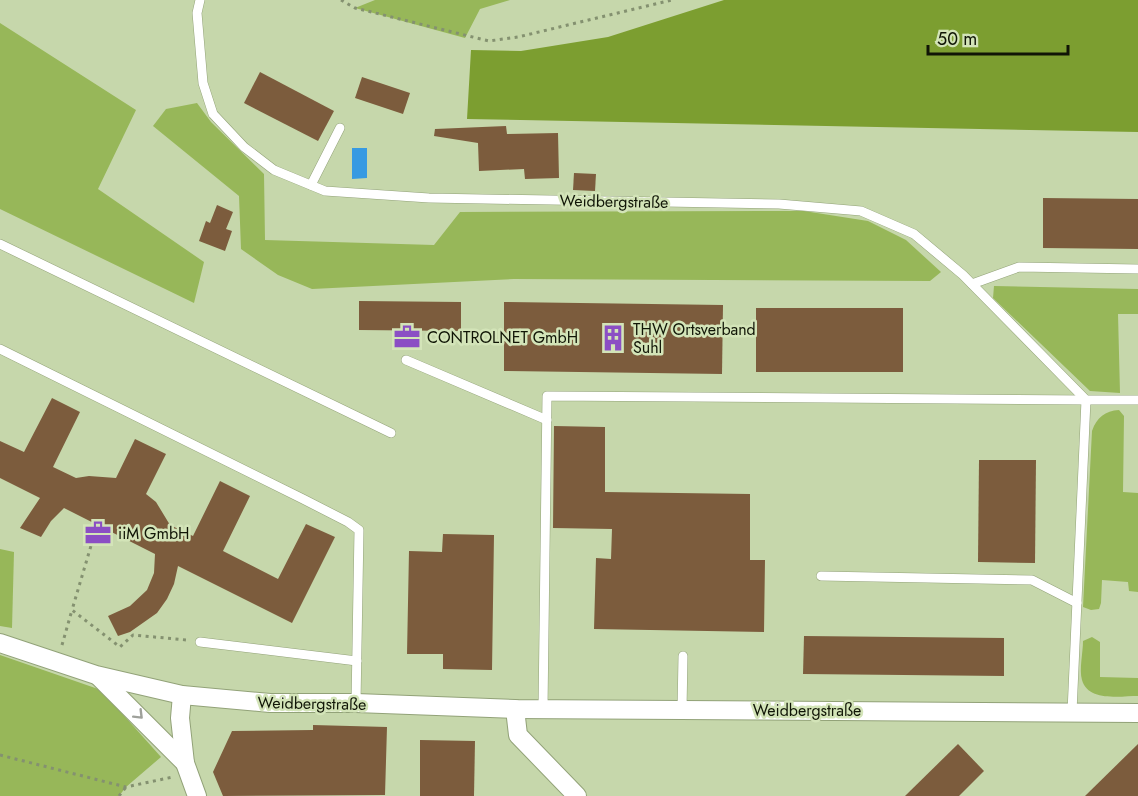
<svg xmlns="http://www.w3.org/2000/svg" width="1138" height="796" font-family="Jost,sans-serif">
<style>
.green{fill:#97b759}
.forest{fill:#7c9e30}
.water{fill:#379ae2}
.building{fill:#7c5c3d}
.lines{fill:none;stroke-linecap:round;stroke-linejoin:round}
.lane-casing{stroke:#92a278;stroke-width:10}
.street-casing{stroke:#92a278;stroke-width:20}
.path{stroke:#849170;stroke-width:3;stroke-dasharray:3 4.5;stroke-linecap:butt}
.lane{stroke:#fff;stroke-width:9}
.street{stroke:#fff;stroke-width:18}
.oneway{stroke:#9fa19b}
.labels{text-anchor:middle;stroke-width:5;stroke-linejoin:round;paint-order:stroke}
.street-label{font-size:16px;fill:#101506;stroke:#d3e4b8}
.poi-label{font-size:16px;fill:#101506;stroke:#d3e4b8;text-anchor:start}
</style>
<rect width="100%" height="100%" fill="#c6d7ab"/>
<!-- green -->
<g class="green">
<path d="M 375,0 L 510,0 L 480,9 L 465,38 L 355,8 Z"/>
<path d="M 0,23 L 136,110 L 98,189 L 204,262 L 194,303 L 0,209 Z"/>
<path d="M 197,103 L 211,122 L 264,174 L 265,240 L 434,245 L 460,212 L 804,211 L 868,221 L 906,240 L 941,272 L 930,281 L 514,279 L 312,289 L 278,275 L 241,249 L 239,196 L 153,126 L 166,109 Z"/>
<path d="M 994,286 L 1138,289 L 1138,314 L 1118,314 L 1120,393 L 1090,391 L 993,298 Z"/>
<path d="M 1119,410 L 1124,416 L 1123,492 L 1138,493 L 1138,592 L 1129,591 L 1128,582 L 1102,580 L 1101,603 L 1099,609 L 1091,610 L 1083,607 L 1092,431 C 1097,417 1105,411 1119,410 Z"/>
<path d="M 0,549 L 14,552 L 12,628 L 0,626 Z"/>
<path d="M 1092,637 L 1100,642 L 1100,677 L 1138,678 L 1138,696 C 1121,696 1088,702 1082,680 C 1079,669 1083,653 1083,641 Z"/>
<path d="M 0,655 L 101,690 L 161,757 L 126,787 L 119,796 L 0,796 Z"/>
</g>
<!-- forest -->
<path class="forest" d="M 724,0 L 1138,0 L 1138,132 L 467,119 L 471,50 L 521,51 L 608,37 Z"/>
<!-- water -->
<path class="water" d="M 352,148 L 367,148 L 367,178 L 352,179 Z"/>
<!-- building -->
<g class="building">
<path d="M 260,72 L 334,111 L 318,141 L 244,103 Z"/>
<path d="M 362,77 L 410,93 L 403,114 L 355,98 Z"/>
<path d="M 506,126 L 507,134 L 558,133 L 559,178 L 525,179 L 524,169 L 479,171 L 478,143 L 434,136 L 435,129 Z"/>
<path d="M 574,173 L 596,174 L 595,191 L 573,190 Z"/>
<path d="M 1043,198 L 1138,199 L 1138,249 L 1043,248 Z"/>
<path d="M 217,205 L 233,212 L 226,229 L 232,231 L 225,251 L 199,241 L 206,221 L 210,223 Z"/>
<path d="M 359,301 L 461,302 L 461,331 L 359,330 Z"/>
<path d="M 504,302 L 723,305 L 722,374 L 504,371 Z"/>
<rect x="756" y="308" width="147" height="64"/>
<path d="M 52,398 L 80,412 L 53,467 L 76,478 L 89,476 L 116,478 L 135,439 L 166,454 L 146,494 L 156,502 L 170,525 L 193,536 L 220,481 L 250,496 L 223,551 L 278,579 L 306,524 L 335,537 L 292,623 L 178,566 L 174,584 L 167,599 L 157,613 L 130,632 L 118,636 L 108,616 L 130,606 L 147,590 L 154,573 L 155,554 L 64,508 L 51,521 L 41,537 L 20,528 L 40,498 L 0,478 L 0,441 L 24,452 Z"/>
<path d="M 554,426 L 605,427 L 605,492 L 750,494 L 750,560 L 765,560 L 764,632 L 594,629 L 596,558 L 611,559 L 612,529 L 553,528 Z"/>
<path d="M 979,460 L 1036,460 L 1035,563 L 978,562 Z"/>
<path d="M 443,534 L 494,535 L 492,670 L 443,669 L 443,654 L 407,654 L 409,551 L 442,552 Z"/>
<path d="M 804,636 L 1004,638 L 1004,676 L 803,674 Z"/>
<path d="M 313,725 L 387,727 L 385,795 L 223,796 L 213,772 L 232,731 L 313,730 Z"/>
<path d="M 420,740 L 475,741 L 474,796 L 420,796 Z"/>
<path d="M 958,744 L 984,771 L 959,796 L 905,796 Z"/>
<path d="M 1138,744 L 1138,796 L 1085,796 Z"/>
</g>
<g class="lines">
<!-- lane casing -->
<g class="lane-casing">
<g id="lane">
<path d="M 200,0 L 197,13 L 203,83 L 213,114 L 244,147 L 274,170 L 325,191 L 429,198 L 779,204 L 861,211 L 914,234 L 963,275 L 1086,400 L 1138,400"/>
<path d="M 311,185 L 340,128"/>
<path d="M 0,244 L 391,433"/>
<path d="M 972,284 L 1019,267 L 1138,269"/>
<path d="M 0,349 L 303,499 L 348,522 L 359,530 L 356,703"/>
<path d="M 406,360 L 547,420"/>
<path d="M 821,576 L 1032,580 L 1077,603"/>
<path d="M 200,642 L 357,661"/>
<path d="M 543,709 L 547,396 L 1086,400 L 1072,712"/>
<path d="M 682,710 L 683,656"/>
</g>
</g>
<!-- street casing -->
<g class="street-casing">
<g id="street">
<path d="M 0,643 L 96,675 L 182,695 L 270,703 L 356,703 L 515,709 L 1138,713"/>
<path d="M 99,677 L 185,763"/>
<path d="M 182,695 L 180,718 L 185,763 L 197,796"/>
<path d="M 515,709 L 518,735 L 577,796"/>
</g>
</g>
<!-- path -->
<g class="path">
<path d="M 341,0 L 355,8 L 489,41 L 518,37 L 672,0"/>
<path d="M 93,539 L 72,610 L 120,647 L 133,635 L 187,640"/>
<path d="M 62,645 L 72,610"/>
<path d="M 0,755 L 126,787 L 173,777"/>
<path d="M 119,796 L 126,787"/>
</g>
<!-- lane -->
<use href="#lane" class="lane"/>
<!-- street -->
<use href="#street" class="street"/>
</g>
<!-- one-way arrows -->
<defs><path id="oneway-chevron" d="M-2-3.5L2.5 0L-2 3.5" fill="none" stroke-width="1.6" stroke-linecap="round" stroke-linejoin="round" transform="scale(1.5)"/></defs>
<use class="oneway" href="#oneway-chevron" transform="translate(139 715) rotate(45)"/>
<!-- icons -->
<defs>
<g id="office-bare" transform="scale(2.07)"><path d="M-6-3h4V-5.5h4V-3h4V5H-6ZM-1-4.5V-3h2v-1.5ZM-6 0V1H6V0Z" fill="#8b4ec4" stroke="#d3e4b8" stroke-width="2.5" paint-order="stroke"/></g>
<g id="building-bare" transform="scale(2.07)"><path d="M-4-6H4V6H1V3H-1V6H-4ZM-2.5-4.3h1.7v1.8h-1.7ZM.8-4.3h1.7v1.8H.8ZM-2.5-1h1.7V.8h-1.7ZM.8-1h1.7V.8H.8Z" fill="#8b4ec4" stroke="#d3e4b8" stroke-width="2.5" paint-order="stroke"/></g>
</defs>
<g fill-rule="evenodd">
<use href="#office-bare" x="407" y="337"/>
<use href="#building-bare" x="613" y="338"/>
<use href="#office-bare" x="98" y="533"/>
</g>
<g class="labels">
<!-- street labels -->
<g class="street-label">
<text transform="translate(614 201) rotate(1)" y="6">Weidbergstraße</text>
<text transform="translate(312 703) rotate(1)" y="6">Weidbergstraße</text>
<text x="807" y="716">Weidbergstraße</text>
</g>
<!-- poi labels -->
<g class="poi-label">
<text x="633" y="335">THW Ortsverband<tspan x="633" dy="18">Suhl</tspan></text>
<text x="427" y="343">CONTROLNET GmbH</text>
<text x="118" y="539">iiM GmbH</text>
</g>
</g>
<!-- scale -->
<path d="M928 45v9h140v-9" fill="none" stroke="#101506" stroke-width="3"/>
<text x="937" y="45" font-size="18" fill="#101506" stroke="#d3e4b8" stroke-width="4.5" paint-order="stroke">50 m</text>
</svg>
